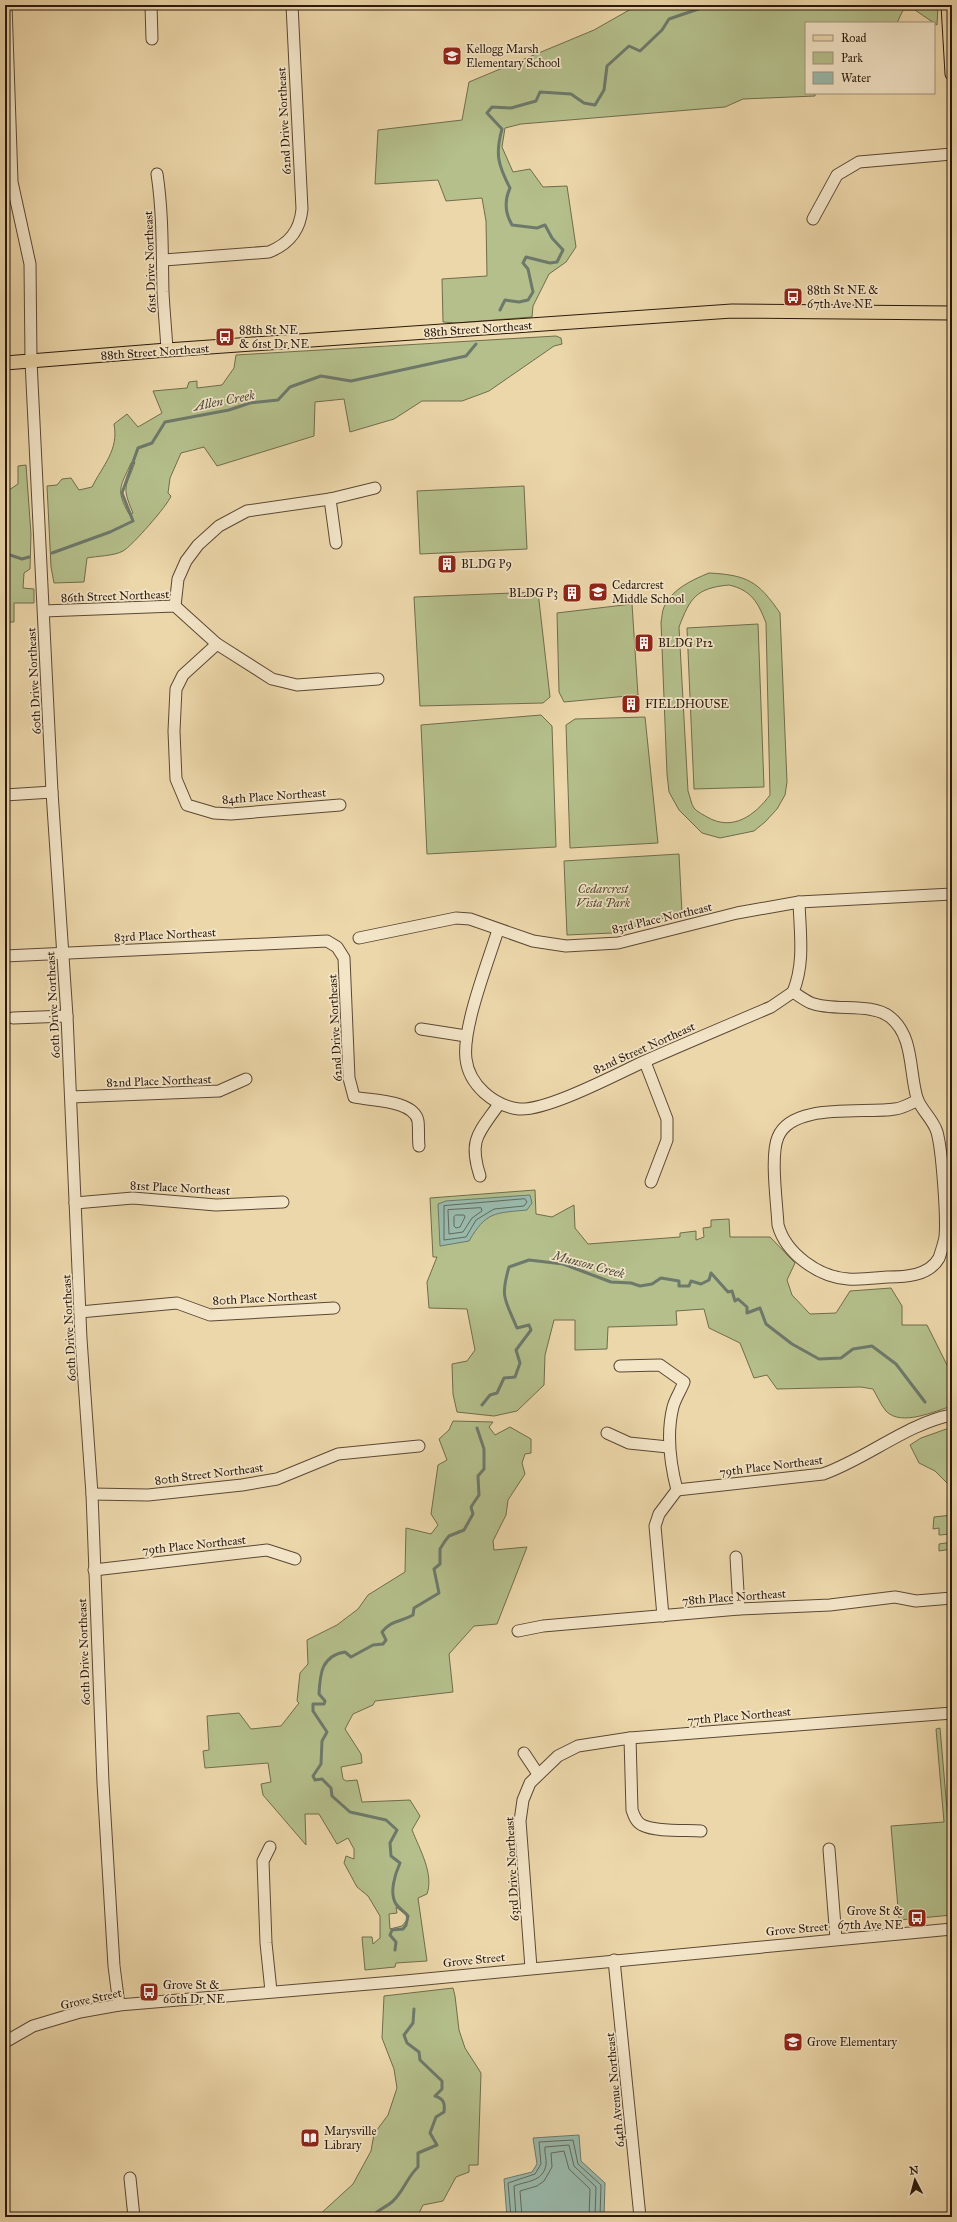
<svg xmlns="http://www.w3.org/2000/svg" width="957" height="2222" font-family="'IM FELL Great Primer',serif">
<style>
.green{fill:#b4bf8b;stroke:#706c4c;fill-rule:evenodd}
.water{fill:#99b9ab;stroke:#6d796b}
.lines{fill:none;stroke-linecap:round;stroke-linejoin:round}
.shore{stroke:#62695c;stroke-width:1}
.stream{stroke:#6d796b;stroke-width:3}
.minor-casing{stroke:#5b4834;stroke-width:13}
.major-casing{stroke:#2b190c;stroke-width:15}
.minor{stroke:#f3e5c8;stroke-width:11}
.major{stroke:#ecd7aa;stroke-width:13}
.labels{text-anchor:middle;stroke-width:3.5;stroke-linejoin:round;paint-order:stroke}
.poi-label{font-size:12px;fill:#2b190c;stroke:#f3e5c8;text-anchor:start}
.street-label{font-size:12px;fill:#2b190c;stroke:#f3e5c8}
.park-label{font-size:12px;font-style:italic;fill:#544b32;stroke:#f3e5c8}
.water-label{font-size:13px;font-style:italic;fill:#4c493c;stroke:#f3e5c8}
</style>
<rect width="100%" height="100%" fill="#ecd7aa"/>
<filter id="stains"><feTurbulence type="fractalNoise" baseFrequency=".005" numOctaves="4"/><feColorMatrix values="0 0 0 0 .2 0 0 0 0 .09 0 0 0 0 .02 0 0 0 .5 -.17"/></filter>
<radialGradient id="worn" r=".72"><stop offset=".6" stop-color="#630" stop-opacity="0"/><stop offset="1" stop-color="#630" stop-opacity=".3"/></radialGradient>
<!-- green -->
<g class="green">
<path d="M 638,5 L 938,5 L 937,25 L 915,10 L 903,10 L 897,23 L 806,23 L 806,93 L 815,93 L 815,96 L 743,99 L 725,107 L 521,124 L 505,128 L 502,147 L 513,172 L 530,169 L 543,187 L 567,186 L 576,247 L 566,262 L 549,274 L 533,306 L 532,317 L 456,323 L 443,322 L 442,279 L 487,276 L 486,221 L 482,198 L 446,201 L 438,180 L 375,184 L 378,130 L 462,120 L 469,82 L 594,30 Z"/>
<path d="M 556,336 L 561,338 L 562,344 L 554,346 L 489,391 L 462,401 L 422,401 L 394,419 L 350,432 L 344,399 L 315,402 L 314,436 L 217,466 L 204,447 L 181,453 L 170,478 L 168,493 L 171,496 C 168,505 132,546 123,551 C 114,556 97,556 87,558 L 84,582 L 54,583 L 51,567 L 47,486 L 57,485 L 62,479 L 71,478 L 79,490 L 92,487 C 103,465 119,450 114,424 L 127,414 L 138,427 L 162,413 L 153,391 L 187,388 L 189,382 L 197,381 L 197,388 L 222,385 L 234,368 L 236,355 ZM 135,462 C 126,488 121,485 133,513 L 129,514 C 115,489 121,486 131,463 Z"/>
<path d="M 26,465 L 31,534 L 30,569 L 24,573 L 23,588 L 34,589 L 34,603 L 14,603 L 14,622 L 5,622 L 5,489 L 9,490 L 18,484 L 18,466 Z"/>
<path d="M 524,486 L 527,549 L 420,554 L 417,491 Z"/>
<path d="M 709,573 C 747,575 758,581 780,613 L 787,782 L 785,795 L 777,809 L 765,822 L 754,831 L 720,838 L 702,833 L 679,810 L 669,792 L 667,774 L 661,622 C 662,618 662,611 664,607 C 672,589 692,580 709,573 ZM 729,585 C 751,590 758,602 766,623 L 770,795 C 755,815 733,832 707,817 C 704,815 697,812 694,808 C 691,804 690,796 688,791 L 679,627 C 690,598 696,588 729,585 Z"/>
<path d="M 538,592 L 550,697 L 543,703 L 420,706 L 414,597 Z"/>
<path d="M 632,604 L 638,695 L 564,702 L 559,692 L 557,613 Z"/>
<path d="M 758,624 L 764,787 L 694,789 L 687,628 Z"/>
<path d="M 541,715 L 552,726 L 556,847 L 427,854 L 421,725 Z"/>
<path d="M 645,717 L 658,843 L 570,848 L 566,725 L 575,719 Z"/>
<path d="M 679,854 L 682,913 L 612,933 L 567,935 L 564,861 Z"/>
<path d="M 535,1190 L 536,1214 L 552,1217 L 574,1205 L 575,1228 L 588,1244 L 680,1237 L 680,1233 L 696,1231 L 696,1240 L 704,1237 L 703,1228 L 711,1227 L 711,1220 L 729,1219 L 730,1237 L 770,1237 L 795,1263 L 787,1280 L 792,1295 L 810,1314 L 836,1313 L 850,1291 L 891,1288 L 902,1306 L 902,1325 L 927,1325 L 952,1375 L 952,1406 C 935,1411 901,1427 886,1411 C 881,1405 877,1396 873,1389 L 861,1387 L 777,1389 L 767,1375 L 754,1378 L 740,1343 L 709,1328 L 704,1309 L 676,1311 L 677,1325 L 608,1327 L 607,1349 L 575,1350 L 575,1320 L 554,1320 L 545,1355 L 544,1385 L 517,1411 L 494,1416 L 457,1412 L 453,1394 L 452,1364 L 467,1361 L 475,1350 L 467,1309 L 429,1308 L 427,1282 L 437,1257 L 433,1257 L 430,1198 Z"/>
<path d="M 453,1421 L 493,1422 L 489,1427 L 495,1435 L 510,1427 L 531,1439 L 531,1453 L 525,1454 L 522,1463 L 525,1474 L 508,1500 L 506,1515 L 493,1541 L 494,1550 L 527,1547 L 497,1624 L 474,1626 L 449,1654 L 453,1692 L 375,1701 L 373,1705 L 353,1714 L 345,1729 L 361,1754 L 362,1763 L 341,1767 L 343,1779 L 346,1781 L 357,1780 L 362,1802 L 410,1800 L 420,1816 L 412,1830 C 420,1850 434,1874 427,1894 L 418,1898 L 427,1961 L 396,1963 L 395,1967 L 365,1970 L 362,1937 L 372,1937 L 373,1944 L 380,1938 L 380,1916 L 368,1896 L 357,1887 L 344,1863 L 346,1856 L 354,1859 L 354,1849 L 348,1838 L 337,1844 L 319,1814 L 305,1814 L 306,1845 L 263,1795 L 261,1784 L 271,1782 L 268,1763 L 205,1768 L 203,1751 L 209,1750 L 207,1716 L 239,1713 L 251,1729 L 281,1726 L 299,1703 L 297,1701 L 300,1673 L 308,1664 L 307,1640 L 337,1625 L 358,1609 L 368,1595 L 405,1572 L 406,1528 L 431,1534 L 438,1525 L 431,1514 L 438,1465 L 447,1460 L 439,1439 L 449,1430 ZM 396,1907 L 406,1915 L 407,1920 L 402,1926 L 390,1929 L 389,1914 L 397,1913 Z"/>
<path d="M 952,1427 L 952,1507 L 950,1486 L 935,1471 L 919,1463 L 910,1445 L 921,1438 Z"/>
<path d="M 952,1515 L 952,1534 L 939,1535 L 939,1528 L 933,1529 L 934,1517 Z"/>
<path d="M 952,1542 L 952,1549 L 939,1551 L 939,1544 Z"/>
<path d="M 940,1728 L 948,1821 L 952,1821 L 952,1915 L 899,1920 L 891,1826 L 944,1822 L 936,1729 Z"/>
<path d="M 453,1988 L 455,1996 L 459,2030 L 465,2048 L 481,2073 L 478,2165 L 469,2165 L 469,2172 L 456,2177 L 443,2201 L 423,2205 L 417,2217 L 317,2217 L 353,2184 L 371,2151 L 374,2134 L 388,2115 L 397,2088 L 394,2069 L 382,2038 L 384,1996 Z"/>
</g>
<!-- water -->
<g class="water">
<path d="M 530,1195 L 532,1203 L 527,1210 C 494,1213 486,1212 469,1241 L 440,1246 L 438,1204 L 446,1201 Z"/>
<path d="M 579,2135 L 581,2161 L 605,2183 L 604,2217 L 507,2217 L 504,2179 L 532,2172 L 537,2164 L 533,2138 Z"/>
</g>
<g class="lines">
<!-- shore -->
<g class="shore">
<path d="M 525,1199 L 527,1202 L 524,1206 L 494,1209 L 476,1220 L 466,1237 L 444,1240 L 444,1206 Z"/>
<path d="M 481,1208 L 482,1211 L 472,1218 L 463,1232 L 449,1234 L 448,1210 Z"/>
<path d="M 456,1215 L 464,1215 L 465,1217 L 460,1227 L 456,1228 L 454,1226 L 454,1217 Z"/>
<path d="M 511,2217 L 508,2183 L 535,2174 L 541,2164 L 539,2142 L 573,2140 L 578,2164 L 601,2185 L 600,2217"/>
<path d="M 516,2217 L 514,2186 C 526,2181 543,2182 546,2165 C 547,2159 544,2152 545,2147 L 569,2145 L 574,2166 L 596,2187 L 595,2217"/>
<path d="M 522,2217 L 520,2191 L 537,2186 L 544,2181 L 552,2167 L 551,2153 L 564,2151 L 569,2169 L 590,2189 L 589,2217"/>
</g>
<!-- stream -->
<g class="stream">
<path d="M 500,310 L 505,300 L 519,302 L 528,300 L 533,292 L 528,269 L 523,263 L 526,257 L 550,263 L 557,262 L 563,250 L 552,238 L 545,225 L 537,228 L 512,225 C 505,213 504,201 510,188 C 498,165 495,154 502,129 L 487,113 L 492,107 L 511,108 L 536,101 L 540,92 L 571,94 L 584,103 L 595,105 L 604,90 L 607,66 L 629,46 L 640,51 L 662,30 L 669,19 L 710,5"/>
<path d="M 5,548 L 7,554 L 22,559 L 29,557"/>
<path d="M 52,553 L 110,532 L 133,521 L 122,493 L 138,448 L 152,443 L 165,422 L 229,410 L 250,403 L 278,400 L 290,387 L 321,376 L 351,381 L 466,356 L 476,344"/>
<path d="M 482,1405 L 490,1395 L 497,1393 L 504,1378 L 515,1377 L 520,1363 L 516,1350 L 531,1330 L 529,1325 L 517,1328 C 505,1299 500,1298 509,1267 L 529,1260 L 563,1264 L 611,1282 L 631,1283 L 640,1286 L 652,1284 L 661,1278 L 679,1281 L 679,1286 L 689,1286 L 691,1281 L 701,1284 L 709,1280 L 711,1273 L 728,1292 L 732,1291 L 735,1301 L 738,1299 L 747,1307 L 747,1313 L 760,1308 L 766,1324 L 792,1344 L 819,1359 L 841,1358 L 853,1349 L 872,1346 L 896,1364 L 925,1402"/>
<path d="M 395,1950 L 396,1942 L 390,1935 L 392,1930 L 403,1929 L 406,1925 L 408,1916 C 405,1912 399,1908 396,1904 C 389,1893 395,1874 400,1863 L 391,1856 L 390,1843 L 397,1830 L 386,1820 L 350,1812 L 332,1796 L 331,1788 L 322,1779 L 315,1780 L 313,1776 L 321,1764 L 322,1741 L 327,1732 L 313,1711 L 313,1704 L 324,1704 L 325,1701 L 319,1694 C 320,1674 321,1656 345,1652 L 351,1657 L 373,1645 L 383,1644 L 386,1640 L 382,1632 C 391,1620 401,1622 413,1615 L 414,1608 L 439,1593 L 434,1569 L 440,1564 L 440,1549 L 445,1541 L 449,1536 L 464,1530 L 473,1514 L 471,1507 L 479,1495 L 478,1476 L 484,1469 L 484,1449 L 477,1428"/>
<path d="M 372,2217 C 377,2210 385,2208 392,2202 C 403,2193 407,2177 418,2167 L 418,2153 L 437,2145 L 430,2133 L 436,2117 L 444,2112 C 445,2103 444,2099 435,2096 L 442,2089 L 442,2081 L 420,2060 L 419,2052 L 407,2043 L 404,2035 L 413,2023 L 414,2009"/>
</g>
<!-- minor casing -->
<g class="minor-casing">
<g id="minor">
<path d="M 6,5 L 12,182 L 30,264 L 31,361 L 52,792 L 67,1016 L 81,1339 L 92,1494 L 103,1783 L 114,1966 L 119,2005"/>
<path d="M 151,5 L 152,39"/>
<path d="M 157,174 C 163,213 162,253 163,292 C 164,312 166,331 167,350"/>
<path d="M 813,219 L 837,175 L 859,162 L 952,154"/>
<path d="M 164,260 L 269,252 C 289,244 300,231 302,209 L 292,5"/>
<path d="M 330,499 L 336,543"/>
<path d="M 175,606 L 178,579 L 186,561 L 198,545 L 219,526 L 247,511 L 330,499 L 375,488"/>
<path d="M 44,611 L 175,606 L 217,644 L 272,679 L 297,685 L 378,679"/>
<path d="M 217,644 L 183,675 L 176,689 L 174,731 L 176,779 L 187,805 L 214,813 L 231,814 L 340,805"/>
<path d="M 5,795 L 52,792"/>
<path d="M 498,930 C 488,962 462,1028 466,1059 C 469,1085 494,1106 519,1109 C 547,1111 615,1075 643,1062 C 686,1043 729,1025 771,1007 L 793,992"/>
<path d="M 359,938 L 456,918 L 470,919 L 533,941 L 566,946 L 618,943 L 737,913 L 799,902 L 952,894"/>
<path d="M 5,956 L 327,941 L 337,947 L 344,958 L 349,1078 L 354,1097 C 372,1101 414,1100 418,1121 C 419,1129 418,1138 419,1146"/>
<path d="M 793,992 C 798,995 804,1000 811,1003 C 834,1012 871,1002 890,1017 C 914,1036 909,1071 917,1098 C 921,1110 933,1119 937,1132 C 942,1150 947,1218 945,1237 C 944,1243 941,1252 939,1258 C 929,1276 905,1277 888,1277 C 875,1278 861,1280 848,1279 C 819,1277 786,1254 778,1225 C 777,1204 770,1155 778,1137 C 792,1102 864,1114 895,1109 C 903,1108 910,1104 918,1100"/>
<path d="M 793,992 C 805,963 800,933 799,902"/>
<path d="M 13,1018 L 67,1016"/>
<path d="M 421,1029 L 466,1036"/>
<path d="M 645,1062 L 667,1119 L 667,1140 L 651,1182"/>
<path d="M 71,1097 L 219,1091 L 246,1079"/>
<path d="M 480,1176 C 468,1139 479,1133 499,1104"/>
<path d="M 75,1203 L 133,1198 L 216,1205 L 283,1202"/>
<path d="M 80,1312 L 177,1303 L 210,1315 L 334,1308"/>
<path d="M 620,1366 L 660,1365 L 684,1382 C 681,1390 675,1399 673,1407 C 666,1435 670,1463 677,1490 L 659,1514 L 655,1526 L 663,1616"/>
<path d="M 607,1433 L 629,1443 L 668,1447"/>
<path d="M 677,1490 L 823,1474 C 866,1459 908,1423 952,1415"/>
<path d="M 92,1494 L 148,1495 L 242,1485 L 277,1479 L 338,1454 L 419,1446"/>
<path d="M 736,1557 L 739,1609"/>
<path d="M 94,1570 L 267,1550 L 295,1559"/>
<path d="M 518,1631 L 543,1626 L 739,1609 L 830,1605 L 895,1597 L 916,1601 L 952,1598"/>
<path d="M 630,1738 L 632,1810 C 634,1816 636,1822 642,1825 C 655,1832 686,1830 701,1831"/>
<path d="M 524,1753 L 538,1774"/>
<path d="M 270,1847 L 263,1861 L 266,1943 L 271,1991"/>
<path d="M 829,1849 L 836,1939"/>
<path d="M 614,1960 L 640,2217"/>
<path d="M 531,1968 L 520,1821 L 523,1800 L 530,1783 L 558,1756 L 578,1746 L 630,1738 L 952,1713"/>
<path d="M 5,2042 L 33,2026 L 80,2012 L 119,2005 L 405,1981 L 952,1929"/>
<path d="M 130,2178 L 134,2217"/>
</g>
</g>
<!-- major casing -->
<g class="major-casing">
<g id="major">
<path d="M 948,5 L 952,74"/>
<path d="M 5,363 L 167,350 L 732,311 L 952,313"/>
</g>
</g>
<!-- minor -->
<use href="#minor" class="minor"/>
<!-- major -->
<use href="#major" class="major"/>
</g>
<!-- icons -->
<defs>
<g id="school-square" transform="scale(1)"><rect x="-9" y="-9" width="18" height="18" rx="4" fill="#8f2418" stroke="#f3e5c8"/><path d="M0-5L7-2L0 1L-7-2ZM-4 1L0 2.5L4 1V4Q0 6-4 4Z" fill="#fff"/></g>
<g id="bus-square" transform="scale(1)"><rect x="-9" y="-9" width="18" height="18" rx="4" fill="#8f2418" stroke="#f3e5c8"/><path d="M-5-6H5V4H4V6H2V4H-2V6H-4V4H-5ZM-3.5-4V0h7V-4ZM-3.5 1.2v1.5H-2V1.2ZM2 1.2v1.5H3.5V1.2Z" fill="#fff"/></g>
<g id="building-square" transform="scale(1)"><rect x="-9" y="-9" width="18" height="18" rx="4" fill="#8f2418" stroke="#f3e5c8"/><path d="M-4-6H4V6H1V3H-1V6H-4ZM-2.5-4.3h1.7v1.8h-1.7ZM.8-4.3h1.7v1.8H.8ZM-2.5-1h1.7V.8h-1.7ZM.8-1h1.7V.8H.8Z" fill="#fff"/></g>
<g id="library-square" transform="scale(1)"><rect x="-9" y="-9" width="18" height="18" rx="4" fill="#8f2418" stroke="#f3e5c8"/><path d="M-6-4Q-3-5.5-.7-3.5V5Q-3 3-6 4ZM6-4Q3-5.5 .7-3.5V5Q3 3 6 4Z" fill="#fff"/></g>
</defs>
<g fill-rule="evenodd">
<use href="#school-square" x="452" y="56"/>
<use href="#bus-square" x="793" y="297"/>
<use href="#bus-square" x="225" y="337"/>
<use href="#building-square" x="447" y="564"/>
<use href="#school-square" x="598" y="592"/>
<use href="#building-square" x="572" y="593"/>
<use href="#building-square" x="644" y="643"/>
<use href="#building-square" x="631" y="704"/>
<use href="#bus-square" x="917" y="1918"/>
<use href="#bus-square" x="149" y="1992"/>
<use href="#school-square" x="793" y="2042"/>
<use href="#library-square" x="310" y="2138"/>
</g>
<g class="labels">
<!-- poi labels -->
<g class="poi-label">
<text x="466" y="53">Kellogg Marsh<tspan x="466" dy="14">Elementary School</tspan></text>
<text x="807" y="294">88th St NE &amp;<tspan x="807" dy="14">67th Ave NE</tspan></text>
<text x="239" y="334">88th St NE<tspan x="239" dy="14">&amp; 61st Dr NE</tspan></text>
<text x="461" y="568">BLDG P9</text>
<text x="612" y="589">Cedarcrest<tspan x="612" dy="14">Middle School</tspan></text>
<text x="558" y="597" text-anchor="end">BLDG P3</text>
<text x="658" y="647">BLDG P12</text>
<text x="645" y="708">FIELDHOUSE</text>
<text x="903" y="1915" text-anchor="end">Grove St &amp;<tspan x="903" dy="14">67th Ave NE</tspan></text>
<text x="163" y="1989">Grove St &amp;<tspan x="163" dy="14">60th Dr NE</tspan></text>
<text x="807" y="2046">Grove Elementary</text>
<text x="324" y="2135">Marysville<tspan x="324" dy="14">Library</tspan></text>
</g>
<!-- street labels -->
<g class="street-label">
<text transform="translate(284 121) rotate(-93)" y="4">62nd Drive Northeast</text>
<text transform="translate(150 262) rotate(-92)" y="4">61st Drive Northeast</text>
<text transform="translate(478 329) rotate(-4)" y="4">88th Street Northeast</text>
<text transform="translate(155 352) rotate(-4)" y="4">88th Street Northeast</text>
<text transform="translate(115 596) rotate(-2)" y="4">86th Street Northeast</text>
<text transform="translate(34 681) rotate(-93)" y="4">60th Drive Northeast</text>
<text transform="translate(274 796) rotate(-4)" y="4">84th Place Northeast</text>
<text transform="translate(662 918) rotate(-13)" y="4">83rd Place Northeast</text>
<text transform="translate(165 935) rotate(-3)" y="4">83rd Place Northeast</text>
<text transform="translate(53 1005) rotate(-93)" y="4">60th Drive Northeast</text>
<text transform="translate(335 1028) rotate(-93)" y="4">62nd Drive Northeast</text>
<text transform="translate(644 1048) rotate(-24)" y="4">82nd Street Northeast</text>
<text transform="translate(159 1081) rotate(-2)" y="4">82nd Place Northeast</text>
<text transform="translate(180 1188) rotate(3)" y="4">81st Place Northeast</text>
<text transform="translate(265 1298) rotate(-3)" y="4">80th Place Northeast</text>
<text transform="translate(69 1328) rotate(-93)" y="4">60th Drive Northeast</text>
<text transform="translate(771 1466) rotate(-7)" y="4">79th Place Northeast</text>
<text transform="translate(209 1474) rotate(-7)" y="4">80th Street Northeast</text>
<text transform="translate(194 1545) rotate(-6)" y="4">79th Place Northeast</text>
<text transform="translate(734 1597) rotate(-4)" y="4">78th Place Northeast</text>
<text transform="translate(84 1652) rotate(-92)" y="4">60th Drive Northeast</text>
<text transform="translate(739 1716) rotate(-5)" y="4">77th Place Northeast</text>
<text transform="translate(512 1869) rotate(-93)" y="4">63rd Drive Northeast</text>
<text transform="translate(797 1929) rotate(-5)" y="4">Grove Street</text>
<text transform="translate(474 1960) rotate(-6)" y="4">Grove Street</text>
<text transform="translate(91 1999) rotate(-12)" y="4">Grove Street</text>
<text transform="translate(615 2090) rotate(-95)" y="4">64th Avenue Northeast</text>
</g>
<!-- park labels -->
<g class="park-label">
<text x="603" y="893">Cedarcrest<tspan x="603" dy="14">Vista Park</tspan></text>
</g>
<!-- water labels -->
<g class="water-label">
<text transform="translate(224 400) rotate(-11)" y="5">Allen Creek</text>
<text transform="translate(589 1264) rotate(15)" y="5">Munson Creek</text>
</g>
</g>
<!-- margin -->
<rect width="957" height="2222" fill="none" stroke="#ecd7aa" stroke-width="20"/>
<rect x="6" y="6" width="945" height="2210" fill="none" stroke="#2b190c" stroke-width="2"/>
<rect x="10" y="10" width="937" height="2202" fill="none" stroke="#2b190c"/>
<!-- legend -->
<rect x="805" y="22" width="130" height="72" fill="#f3e5c8" stroke="#a3937d"/>
<rect x="813" y="35" width="20" height="6" fill="#ecd7aa" stroke="#a3937d"/>
<text x="841" y="42" font-size="12" fill="#2b190c">Road</text>
<rect x="813" y="52" width="20" height="12" fill="#b4bf8b" stroke="#a3937d"/>
<text x="841" y="62" font-size="12" fill="#2b190c">Park</text>
<rect x="813" y="72" width="20" height="12" fill="#99b9ab" stroke="#a3937d"/>
<text x="841" y="82" font-size="12" fill="#2b190c">Water</text>
<!-- north arrow -->
<g transform="translate(915 2180) rotate(354)" stroke="#f3e5c8" stroke-width="3" paint-order="stroke">
<path d="M0-3L7 15L0 10L-7 15Z" fill="#2b190c"/>
<text y="-6" font-size="11" font-weight="bold" text-anchor="middle" fill="#2b190c">N</text>
</g>
<rect width="100%" height="100%" filter="url(#stains)"/>
<rect width="100%" height="100%" fill="url(#worn)"/>
</svg>
